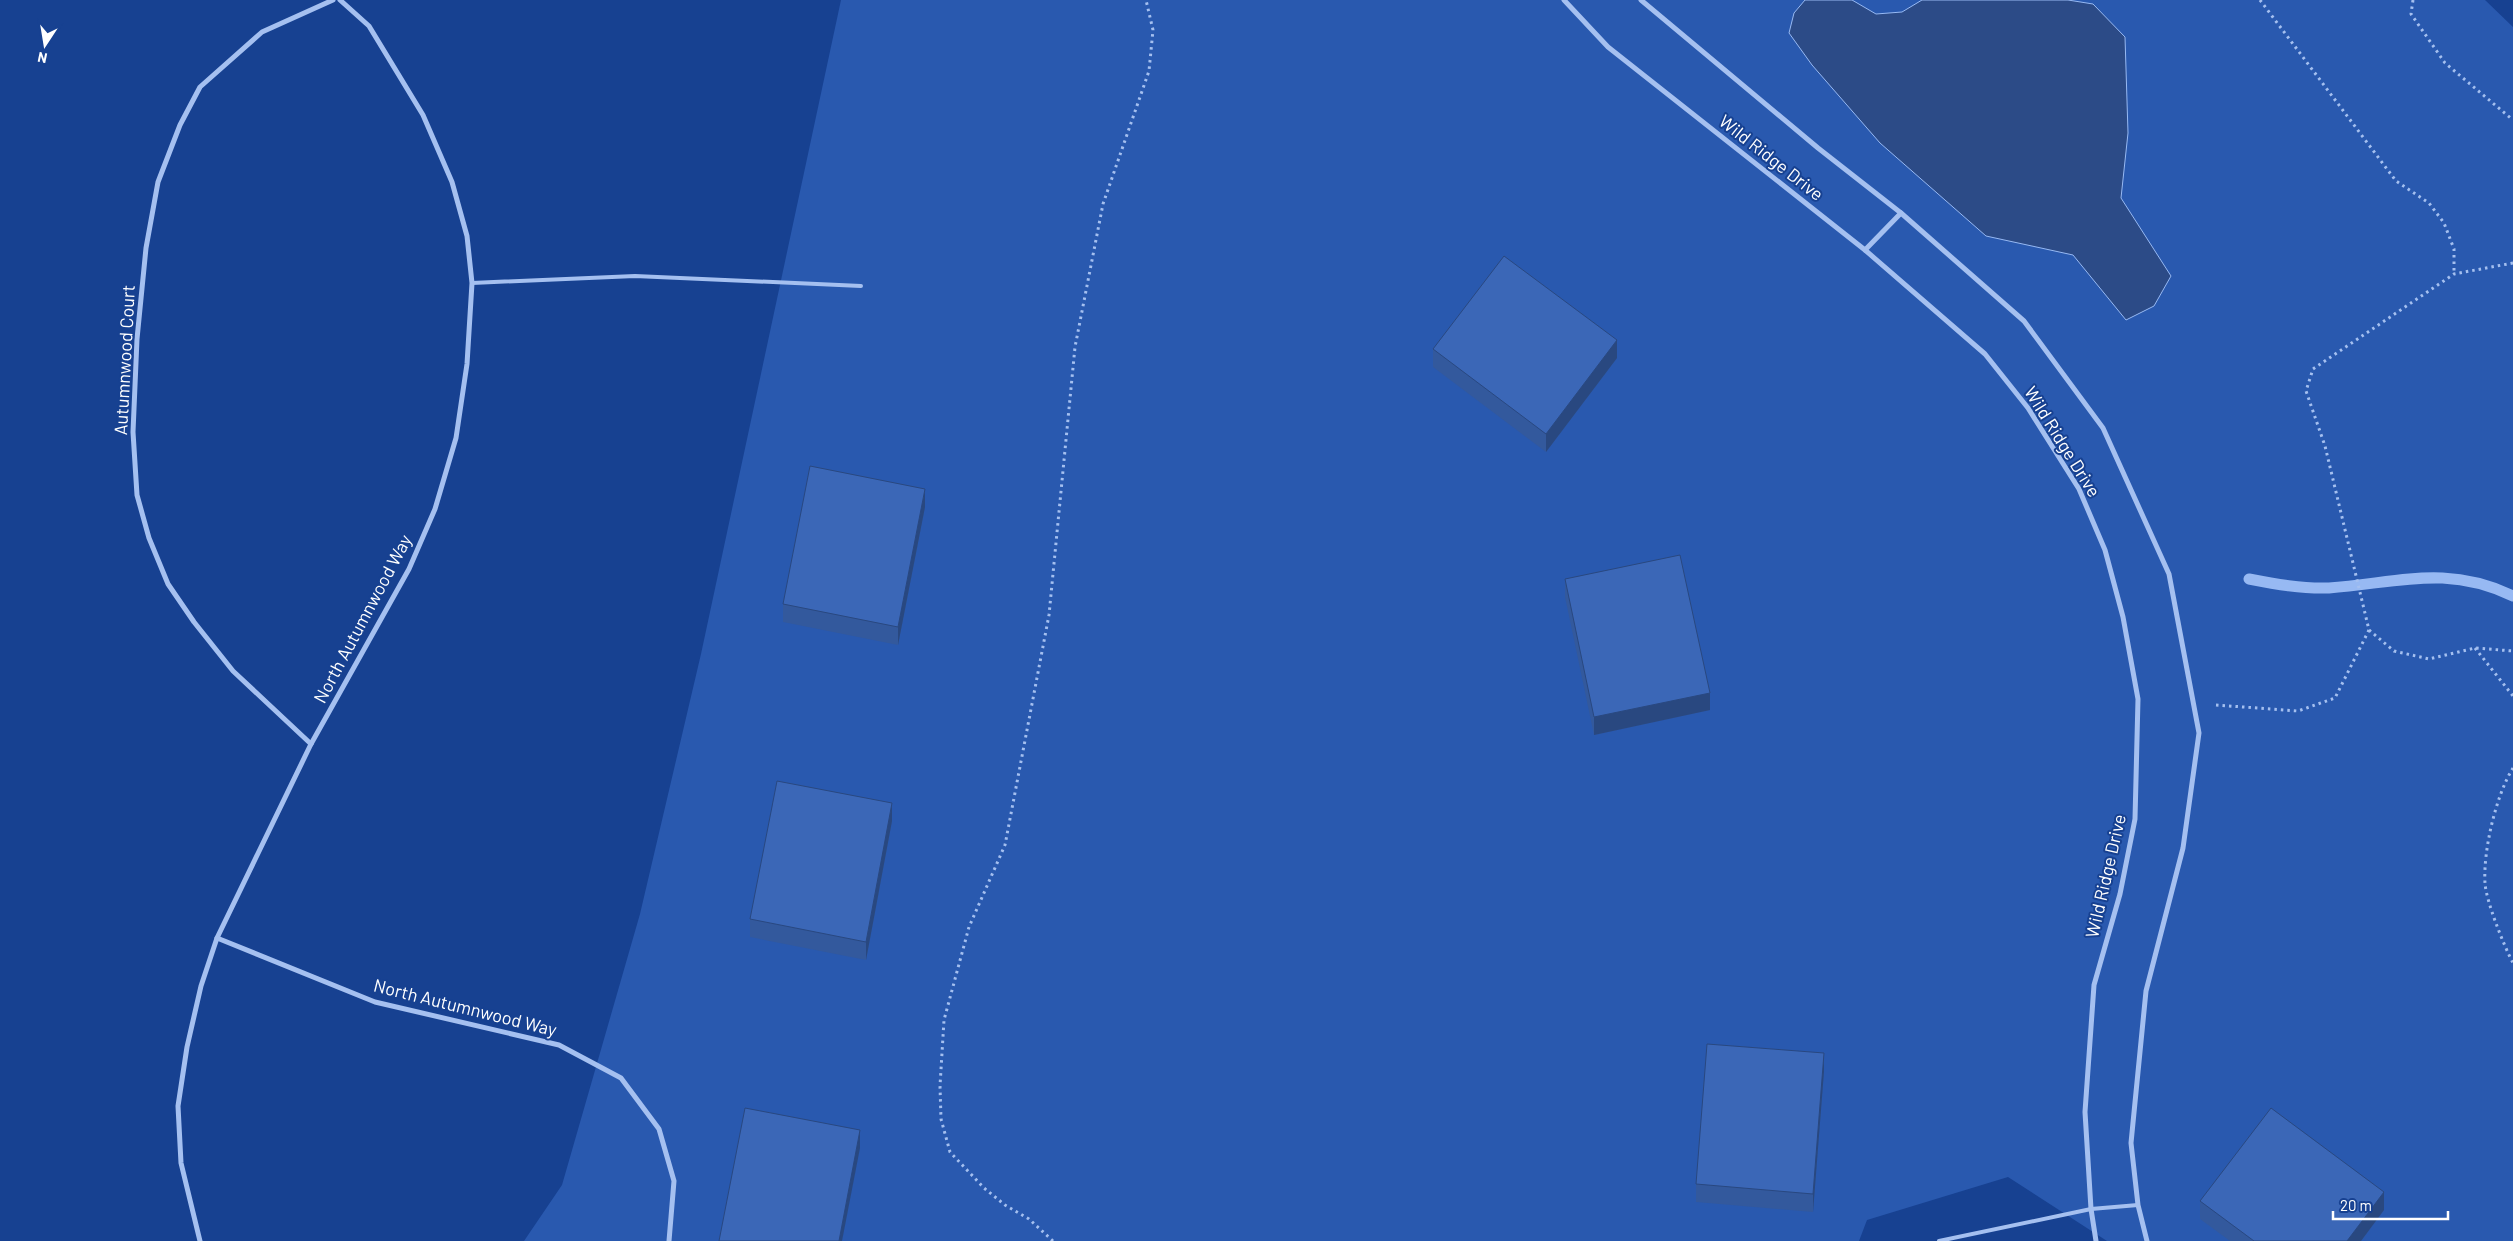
<svg xmlns="http://www.w3.org/2000/svg" width="2513" height="1241" font-family="Barlow,sans-serif">
<style>
.green{fill:#2959af}
.water{fill:#2c4b87;stroke:#97b9f3}
.lines{fill:none;stroke-linecap:round;stroke-linejoin:round}
.stream{stroke:#97b9f3;stroke-width:11}
.path{stroke:#a5c0f0;stroke-width:3;stroke-dasharray:2.5 4;stroke-linecap:butt}
.service{stroke:#a5c0f0;stroke-width:4}
.minor{stroke:#a5c0f0;stroke-width:5}
.wall{fill:#33599d}
.shaded-wall{fill:#294880}
.building{fill:#3b67b7;stroke:#294880}
.labels{text-anchor:middle;stroke-width:4;stroke-linejoin:round;paint-order:stroke}
.street-label{font-size:18px;fill:#fff;stroke:#174191}
</style>
<rect width="100%" height="100%" fill="#174191"/>
<!-- green -->
<path class="green" d="M 841,0 L 2485,0 L 2513,27 L 2513,1241 L 2107,1241 L 2008,1177 L 1867,1220 L 1859,1241 L 524,1241 L 562,1185 L 640,914 L 701,654 Z"/>
<!-- water -->
<path class="water" d="M 1805,0 L 1852,0 L 1876,14 L 1902,12 L 1922,0 L 2068,0 L 2093,4 L 2125,37 L 2128,133 L 2121,198 L 2171,276 L 2154,306 L 2126,320 L 2073,255 L 1986,236 L 1880,143 L 1812,65 L 1789,33 L 1794,13 Z"/>
<g class="lines">
<!-- stream -->
<path class="stream" d="M 2249,579 C 2275,584 2302,589 2329,588 C 2398,583 2446,564 2513,596"/>
<!-- path -->
<g class="path">
<path d="M 2260,0 L 2396,181 L 2429,203 L 2444,223 L 2454,249 L 2454,274"/>
<path d="M 2413,0 L 2411,14 L 2445,63 L 2513,120"/>
<path d="M 2513,263 L 2454,274 L 2313,369 L 2306,391 L 2325,446 L 2369,630 L 2394,651 L 2429,659 L 2475,648 L 2513,651"/>
<path d="M 2475,648 L 2513,696"/>
<path d="M 2216,705 L 2298,711 L 2335,698 L 2369,630"/>
<path d="M 2513,768 C 2496,795 2483,851 2485,883 C 2486,901 2504,946 2513,963"/>
<path d="M 1053,1241 L 1029,1219 L 1005,1205 L 984,1188 L 950,1152 L 941,1119 L 940,1086 L 944,1020 L 969,927 L 1005,845 L 1049,615 L 1075,347 L 1103,204 L 1149,71 L 1153,30 L 1146,0"/>
</g>
<!-- service -->
<g class="service">
<path d="M 472,283 L 635,276 L 861,286"/>
<path d="M 1939,1241 L 2091,1209 L 2138,1205"/>
</g>
<!-- minor -->
<g class="minor">
<path d="M 1564,0 L 1608,47 L 1865,250 L 1985,354 L 2028,408 L 2079,489 L 2105,550 L 2123,617 L 2138,699 L 2135,819 L 2120,894 L 2094,985 L 2085,1112 L 2091,1209 L 2096,1241"/>
<path d="M 1641,0 L 1818,148 L 1901,213 L 2024,321 L 2103,428 L 2169,574 L 2199,733 L 2183,848 L 2146,991 L 2131,1143 L 2138,1205 L 2147,1241"/>
<path d="M 1865,250 L 1901,213"/>
<path d="M 311,744 L 233,671 L 194,622 L 168,584 L 149,538 L 137,495 L 133,432 L 137,339 L 146,248 L 158,182 L 180,125 L 200,87 L 262,32 L 333,0"/>
<path d="M 217,938 L 375,1002 L 559,1045 L 621,1078 L 659,1129 L 674,1181 L 669,1241"/>
<path d="M 200,1241 L 181,1163 L 178,1106 L 187,1047 L 201,986 L 217,938 L 311,744 L 409,569 L 435,509 L 456,438 L 467,364 L 472,283 L 467,236 L 452,182 L 423,115 L 369,26 L 340,0"/>
</g>
</g>
<!-- wall -->
<g class="wall">
<path d="M 1433,349 L 1617,358 L 1546,452 L 1433,367 Z"/>
<path d="M 925,507 L 898,645 L 783,622 L 783,604 Z"/>
<path d="M 1565,579 L 1710,710 L 1594,735 L 1565,597 Z"/>
<path d="M 892,821 L 866,960 L 750,937 L 750,919 Z"/>
<path d="M 1824,1071 L 1813,1212 L 1696,1202 L 1696,1184 Z"/>
<path d="M 2200,1201 L 2384,1210 L 2361,1241 L 2230,1241 L 2200,1219 Z"/>
</g>
<!-- shaded-wall -->
<g class="shaded-wall">
<path d="M 1617,340 L 1617,358 L 1546,452 L 1546,434 Z"/>
<path d="M 925,489 L 925,507 L 898,645 L 898,627 Z"/>
<path d="M 1710,693 L 1710,710 L 1594,735 L 1594,717 Z"/>
<path d="M 892,803 L 892,821 L 866,960 L 866,942 Z"/>
<path d="M 1824,1053 L 1824,1071 L 1813,1212 L 1813,1194 Z"/>
<path d="M 860,1130 L 860,1148 L 842,1241 L 839,1241 Z"/>
<path d="M 2384,1192 L 2384,1210 L 2361,1241 L 2347,1241 Z"/>
</g>
<!-- building -->
<g class="building">
<path d="M 1504,256 L 1617,340 L 1546,434 L 1433,349 Z"/>
<path d="M 810,466 L 925,489 L 898,627 L 783,604 Z"/>
<path d="M 1680,555 L 1710,693 L 1594,717 L 1565,579 Z"/>
<path d="M 777,781 L 892,803 L 866,942 L 750,919 Z"/>
<path d="M 1707,1044 L 1824,1053 L 1813,1194 L 1696,1184 Z"/>
<path d="M 745,1108 L 860,1130 L 839,1241 L 719,1241 Z"/>
<path d="M 2271,1108 L 2384,1192 L 2347,1241 L 2254,1241 L 2200,1201 Z"/>
</g>
<g class="labels">
<!-- street labels -->
<g class="street-label">
<text transform="translate(1771 158) rotate(38)" y="6">Wild Ridge Drive</text>
<text transform="translate(125 360) rotate(-87)" y="6">Autumnwood Court</text>
<text transform="translate(2062 442) rotate(58)" y="6">Wild Ridge Drive</text>
<text transform="translate(363 619) rotate(-62)" y="6">North Autumnwood Way</text>
<text transform="translate(2106 876) rotate(-77)" y="6">Wild Ridge Drive</text>
<text transform="translate(465 1008) rotate(14)" y="6">North Autumnwood Way</text>
</g>
</g>
<!-- north arrow -->
<g transform="translate(45 45) rotate(192)" stroke="#174191" stroke-width="4" paint-order="stroke">
<path d="M0-4L9 19L0 12L-9 19Z" fill="#ffffff"/>
<text y="-8" font-size="14" font-weight="bold" text-anchor="middle" fill="#ffffff">N</text>
</g>
<!-- scale -->
<path d="M2333 1211v8h115v-8" fill="none" stroke="#ffffff" stroke-width="2.5"/>
<text x="2340" y="1211" font-size="15" fill="#ffffff" stroke="#174191" stroke-width="4" paint-order="stroke">20 m</text>
</svg>
